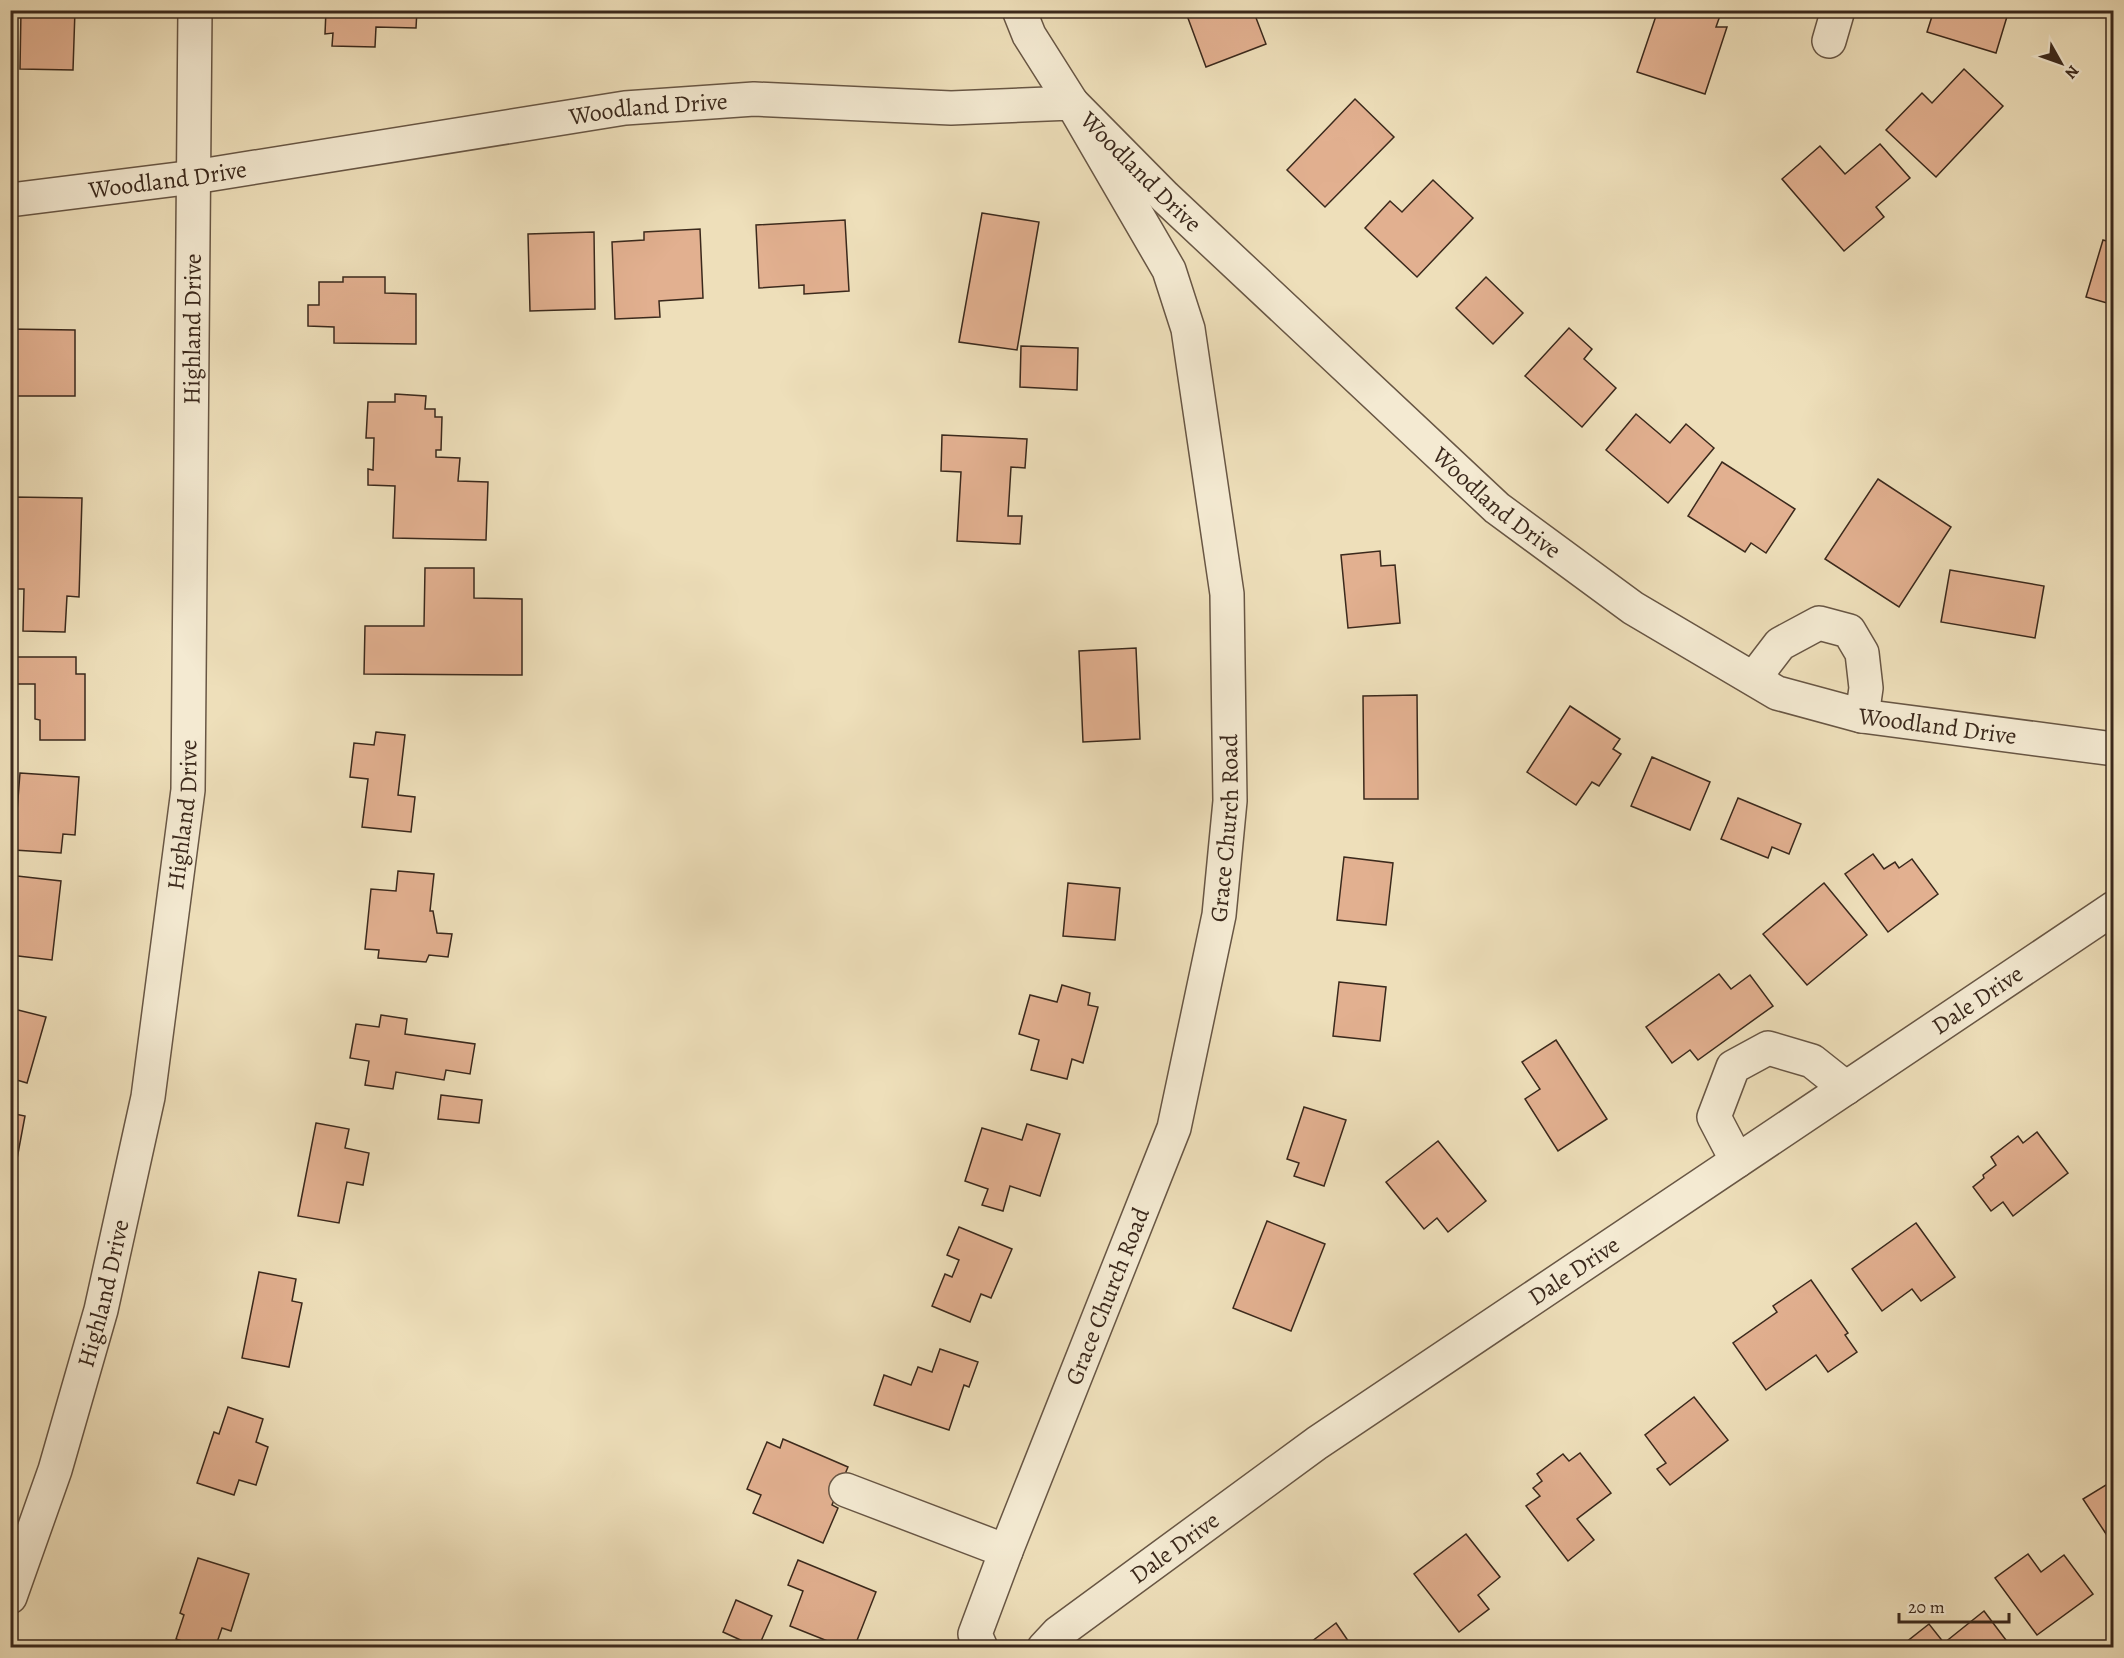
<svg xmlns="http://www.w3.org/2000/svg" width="2124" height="1658" font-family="Alegreya,serif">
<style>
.building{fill:#e2b090;stroke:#3b291c;stroke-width:1.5}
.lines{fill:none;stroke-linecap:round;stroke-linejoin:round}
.minor-casing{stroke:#685644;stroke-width:36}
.minor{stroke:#f4ead2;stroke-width:33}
.labels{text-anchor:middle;stroke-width:6;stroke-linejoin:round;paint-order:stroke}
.street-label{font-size:24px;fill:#3b291c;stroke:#f4ead2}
</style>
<rect width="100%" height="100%" fill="#eedfba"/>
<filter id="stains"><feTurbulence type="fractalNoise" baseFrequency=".00333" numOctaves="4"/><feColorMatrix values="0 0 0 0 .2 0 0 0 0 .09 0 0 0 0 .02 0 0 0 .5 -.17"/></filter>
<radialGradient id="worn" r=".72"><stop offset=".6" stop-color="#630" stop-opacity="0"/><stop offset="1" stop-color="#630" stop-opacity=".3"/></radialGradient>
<!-- building -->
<g class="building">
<path d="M 21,10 L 75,10 L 73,70 L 20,69 Z"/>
<path d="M 326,10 L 417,10 L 416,28 L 376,27 L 375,47 L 332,46 L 333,33 L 325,34 Z"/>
<path d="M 1185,10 L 1253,10 L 1266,44 L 1206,67 Z"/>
<path d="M 1658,10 L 1722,10 L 1716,27 L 1727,27 L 1705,94 L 1637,72 Z"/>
<path d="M 1934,10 L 2009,10 L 1996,53 L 1927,32 Z"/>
<path d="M 1964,69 L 2003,106 L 1936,177 L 1886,130 L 1922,93 L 1932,103 Z"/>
<path d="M 1355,99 L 1394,137 L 1325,207 L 1287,170 Z"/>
<path d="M 1880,144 L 1910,178 L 1876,207 L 1884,217 L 1844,251 L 1782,179 L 1820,146 L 1845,174 Z"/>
<path d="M 1433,180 L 1473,218 L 1417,277 L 1365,228 L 1390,201 L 1402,212 Z"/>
<path d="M 982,213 L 1039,222 L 1017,350 L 959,342 Z"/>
<path d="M 845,220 L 849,291 L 804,294 L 804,285 L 759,288 L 756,225 Z"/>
<path d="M 700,229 L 703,298 L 659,301 L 660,317 L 615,319 L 612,242 L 644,240 L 644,232 Z"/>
<path d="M 594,232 L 595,309 L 530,311 L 528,234 Z"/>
<path d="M 2103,240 L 2114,243 L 2114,305 L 2086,297 Z"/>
<path d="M 343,277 L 385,277 L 385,293 L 416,294 L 416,344 L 334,343 L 334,327 L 308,326 L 308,305 L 319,305 L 319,282 L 343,282 Z"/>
<path d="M 1486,277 L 1523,313 L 1493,344 L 1456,308 Z"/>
<path d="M 1569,328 L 1592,349 L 1584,359 L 1616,388 L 1582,427 L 1525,376 Z"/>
<path d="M 10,329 L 75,330 L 75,396 L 10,396 Z"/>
<path d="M 1021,346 L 1078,348 L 1077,390 L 1020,387 Z"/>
<path d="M 395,394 L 426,396 L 425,409 L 435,409 L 435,417 L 442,417 L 441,450 L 436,450 L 436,457 L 460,458 L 458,481 L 488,482 L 486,540 L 393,538 L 395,486 L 368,485 L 368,469 L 373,470 L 374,438 L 366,438 L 368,402 L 395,402 Z"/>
<path d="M 1636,414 L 1670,443 L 1686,424 L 1714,448 L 1668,503 L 1606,450 Z"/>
<path d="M 942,435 L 1027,439 L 1025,468 L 1011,467 L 1008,516 L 1022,516 L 1020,544 L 957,541 L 961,472 L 941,471 Z"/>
<path d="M 1722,462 L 1795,509 L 1766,553 L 1751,543 L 1745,552 L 1688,516 Z"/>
<path d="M 1878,479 L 1951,527 L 1899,607 L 1825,559 Z"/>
<path d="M 12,497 L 82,498 L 79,597 L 67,596 L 65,632 L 23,631 L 24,589 L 10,589 Z"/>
<path d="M 1380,551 L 1381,566 L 1395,565 L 1400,623 L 1348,628 L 1341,555 Z"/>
<path d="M 425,568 L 474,568 L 474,598 L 522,599 L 522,675 L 364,674 L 365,626 L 424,626 Z"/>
<path d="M 1950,570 L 2044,586 L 2035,638 L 1941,622 Z"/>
<path d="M 1136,648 L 1140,739 L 1083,742 L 1079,651 Z"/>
<path d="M 10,657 L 76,657 L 76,674 L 85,674 L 85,740 L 40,740 L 40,720 L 35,719 L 35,684 L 10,684 Z"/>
<path d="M 1417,695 L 1418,799 L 1364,799 L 1363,696 Z"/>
<path d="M 1570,706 L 1620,739 L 1613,749 L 1621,754 L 1599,786 L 1592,782 L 1576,805 L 1527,772 Z"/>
<path d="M 376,732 L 405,735 L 398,795 L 415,797 L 411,832 L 362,827 L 368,779 L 350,777 L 354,743 L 374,745 Z"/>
<path d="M 1652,757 L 1710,782 L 1690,830 L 1631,806 Z"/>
<path d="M 20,773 L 79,777 L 75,835 L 63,834 L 61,853 L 14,850 Z"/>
<path d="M 1738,798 L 1801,824 L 1789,854 L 1772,847 L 1768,858 L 1721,839 Z"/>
<path d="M 1873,854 L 1884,869 L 1895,862 L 1899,868 L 1912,859 L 1938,894 L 1888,932 L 1845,874 Z"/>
<path d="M 1344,857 L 1393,863 L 1386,925 L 1337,920 Z"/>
<path d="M 398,871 L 434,874 L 430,911 L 433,911 L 437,933 L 452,934 L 448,957 L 429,955 L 426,962 L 378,958 L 379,950 L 365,949 L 371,889 L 396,891 Z"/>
<path d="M 17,876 L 61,881 L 52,960 L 10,955 L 10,914 L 12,914 Z"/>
<path d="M 1068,883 L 1120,888 L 1115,940 L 1063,936 Z"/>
<path d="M 1824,883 L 1867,935 L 1807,985 L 1763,934 Z"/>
<path d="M 1719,974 L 1731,989 L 1750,975 L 1773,1006 L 1698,1060 L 1690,1050 L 1672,1063 L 1646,1027 Z"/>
<path d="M 1339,982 L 1386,987 L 1380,1041 L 1333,1036 Z"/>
<path d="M 1062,985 L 1090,993 L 1088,1005 L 1098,1007 L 1083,1063 L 1072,1059 L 1067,1079 L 1031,1070 L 1039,1040 L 1019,1034 L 1030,995 L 1057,1002 Z"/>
<path d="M 10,1008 L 46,1017 L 27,1083 L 10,1078 Z"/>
<path d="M 381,1015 L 407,1019 L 405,1034 L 475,1044 L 470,1074 L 446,1070 L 444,1080 L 396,1072 L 393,1089 L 365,1085 L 369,1061 L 350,1058 L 356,1024 L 379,1027 Z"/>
<path d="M 1556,1040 L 1607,1119 L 1558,1151 L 1525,1099 L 1540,1089 L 1522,1062 Z"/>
<path d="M 441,1095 L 482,1100 L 479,1123 L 438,1119 Z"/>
<path d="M 1304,1107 L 1346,1120 L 1324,1186 L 1294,1176 L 1299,1163 L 1287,1159 Z"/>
<path d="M 10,1113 L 25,1116 L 11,1191 L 10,1191 Z"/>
<path d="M 316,1123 L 349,1129 L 345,1148 L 369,1153 L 363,1185 L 347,1182 L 339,1223 L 298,1216 Z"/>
<path d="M 1027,1124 L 1060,1134 L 1040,1196 L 1010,1186 L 1003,1211 L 982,1205 L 988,1189 L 965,1181 L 982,1128 L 1022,1140 Z"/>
<path d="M 2037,1132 L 2068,1173 L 2013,1216 L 2003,1202 L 1991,1211 L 1973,1187 L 1984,1178 L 1983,1175 L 1996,1165 L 1991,1157 L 2018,1136 L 2023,1143 Z"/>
<path d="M 1438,1141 L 1486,1201 L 1448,1232 L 1437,1218 L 1424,1229 L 1386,1182 Z"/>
<path d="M 1267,1221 L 1325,1244 L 1291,1331 L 1233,1308 Z"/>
<path d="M 1916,1223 L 1955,1277 L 1921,1301 L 1912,1289 L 1882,1311 L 1852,1269 Z"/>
<path d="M 959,1227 L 1012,1249 L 991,1298 L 981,1294 L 970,1322 L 932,1306 L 945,1274 L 952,1277 L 959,1260 L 947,1255 Z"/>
<path d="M 259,1272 L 296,1279 L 292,1301 L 302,1303 L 289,1367 L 242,1358 Z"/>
<path d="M 1811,1280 L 1848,1333 L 1845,1335 L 1857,1352 L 1828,1372 L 1816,1355 L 1766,1390 L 1733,1343 L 1777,1312 L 1773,1306 Z"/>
<path d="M 940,1349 L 978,1362 L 969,1387 L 964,1385 L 949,1430 L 874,1405 L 884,1375 L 911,1385 L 918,1367 L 932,1372 Z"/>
<path d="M 1694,1397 L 1728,1440 L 1670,1485 L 1657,1469 L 1666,1463 L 1645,1435 Z"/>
<path d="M 228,1407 L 263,1419 L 256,1442 L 268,1447 L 256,1485 L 239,1480 L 234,1495 L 197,1483 L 214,1432 L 219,1434 Z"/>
<path d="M 783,1439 L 848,1467 L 832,1505 L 838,1508 L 823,1543 L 753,1513 L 761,1495 L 747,1489 L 767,1442 L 780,1448 Z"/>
<path d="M 1580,1453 L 1611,1493 L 1577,1519 L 1594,1540 L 1568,1561 L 1526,1506 L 1540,1496 L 1533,1488 L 1542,1481 L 1537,1474 L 1563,1454 L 1569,1461 Z"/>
<path d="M 2114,1480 L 2114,1546 L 2083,1499 Z"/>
<path d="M 1466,1534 L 1500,1577 L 1478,1595 L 1489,1609 L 1459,1632 L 1414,1574 Z"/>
<path d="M 2028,1554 L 2041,1572 L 2064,1555 L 2093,1594 L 2037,1635 L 1995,1578 Z"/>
<path d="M 198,1558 L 249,1574 L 231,1631 L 222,1628 L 215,1648 L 202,1648 L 176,1639 L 184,1615 L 180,1613 Z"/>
<path d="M 798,1560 L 876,1592 L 854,1648 L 845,1648 L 790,1626 L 803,1591 L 788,1585 Z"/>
<path d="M 736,1600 L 772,1616 L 758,1648 L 723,1632 Z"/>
<path d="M 1984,1611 L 2012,1648 L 1908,1648 L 1905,1643 L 1929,1624 L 1944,1643 Z"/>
<path d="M 1336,1623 L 1353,1648 L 1303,1648 Z"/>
</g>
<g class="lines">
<!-- minor casing -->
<g class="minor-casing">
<g id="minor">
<path d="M 1829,41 L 1838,10"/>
<path id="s1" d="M 10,200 L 194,177 L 625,108 L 754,99 L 951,108 L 1072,103 L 1165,197 L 1497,508 L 1633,608 L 1777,693 L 1862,716 L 2114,749"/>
<path d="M 1754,678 L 1780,644 L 1819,623 L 1849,631 L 1862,653 L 1866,688 L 1862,716"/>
<path d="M 1737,1161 L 1714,1117 L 1733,1067 L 1768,1048 L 1812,1061 L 1846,1088"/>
<path d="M 846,1490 L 1006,1551"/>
<path id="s2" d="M 10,1597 L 55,1470 L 101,1310 L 148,1097 L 188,790 L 195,10"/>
<path id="s3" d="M 981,1648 L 975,1634 L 1006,1551 L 1174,1128 L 1219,915 L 1230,801 L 1227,594 L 1188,329 L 1169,270 L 1072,103 L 1029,35 L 1019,10"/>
<path id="s4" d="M 1044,1648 L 1058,1633 L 1317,1443 L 2114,908"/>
</g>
</g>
<!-- minor -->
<use href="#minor" class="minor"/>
</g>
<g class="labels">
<!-- street labels -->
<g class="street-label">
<text dy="8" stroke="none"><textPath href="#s1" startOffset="645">Woodland Drive</textPath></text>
<text dy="8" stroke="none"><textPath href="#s1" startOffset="1167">Woodland Drive</textPath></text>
<text dy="8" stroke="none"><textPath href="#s1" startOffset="159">Woodland Drive</textPath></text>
<text dy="8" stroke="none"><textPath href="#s2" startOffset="1290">Highland Drive</textPath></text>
<text dy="8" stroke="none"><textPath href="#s1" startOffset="1653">Woodland Drive</textPath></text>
<text dy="8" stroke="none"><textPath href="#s1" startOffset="2157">Woodland Drive</textPath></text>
<text dy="8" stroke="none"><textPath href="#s2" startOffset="804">Highland Drive</textPath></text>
<text dy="8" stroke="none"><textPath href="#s3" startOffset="864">Grace Church Road</textPath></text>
<text dy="8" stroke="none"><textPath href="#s4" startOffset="1137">Dale Drive</textPath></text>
<text dy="8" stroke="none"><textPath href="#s4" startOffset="651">Dale Drive</textPath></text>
<text dy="8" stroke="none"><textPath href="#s2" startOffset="318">Highland Drive</textPath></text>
<text dy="8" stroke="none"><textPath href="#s3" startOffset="378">Grace Church Road</textPath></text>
<text dy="8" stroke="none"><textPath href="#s4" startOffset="165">Dale Drive</textPath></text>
</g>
</g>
<!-- margin -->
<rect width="2124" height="1658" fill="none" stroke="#eedfba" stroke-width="36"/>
<rect x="12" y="12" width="2100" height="1634" fill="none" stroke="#3b291c" stroke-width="3"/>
<rect x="18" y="18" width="2088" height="1622" fill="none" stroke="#3b291c" stroke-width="1.5"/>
<!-- north arrow -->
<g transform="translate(2061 63) rotate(130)" stroke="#f4ead2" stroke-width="4.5" paint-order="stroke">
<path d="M0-4.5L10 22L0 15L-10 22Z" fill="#3b291c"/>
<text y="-9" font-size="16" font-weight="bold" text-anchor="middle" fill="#3b291c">N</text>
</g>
<!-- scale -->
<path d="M1899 1613v9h110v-9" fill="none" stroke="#3b291c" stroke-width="3"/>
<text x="1908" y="1613" font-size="18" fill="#3b291c" stroke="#f4ead2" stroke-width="4.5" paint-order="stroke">20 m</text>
<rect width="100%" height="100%" filter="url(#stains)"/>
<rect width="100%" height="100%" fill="url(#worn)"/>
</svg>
